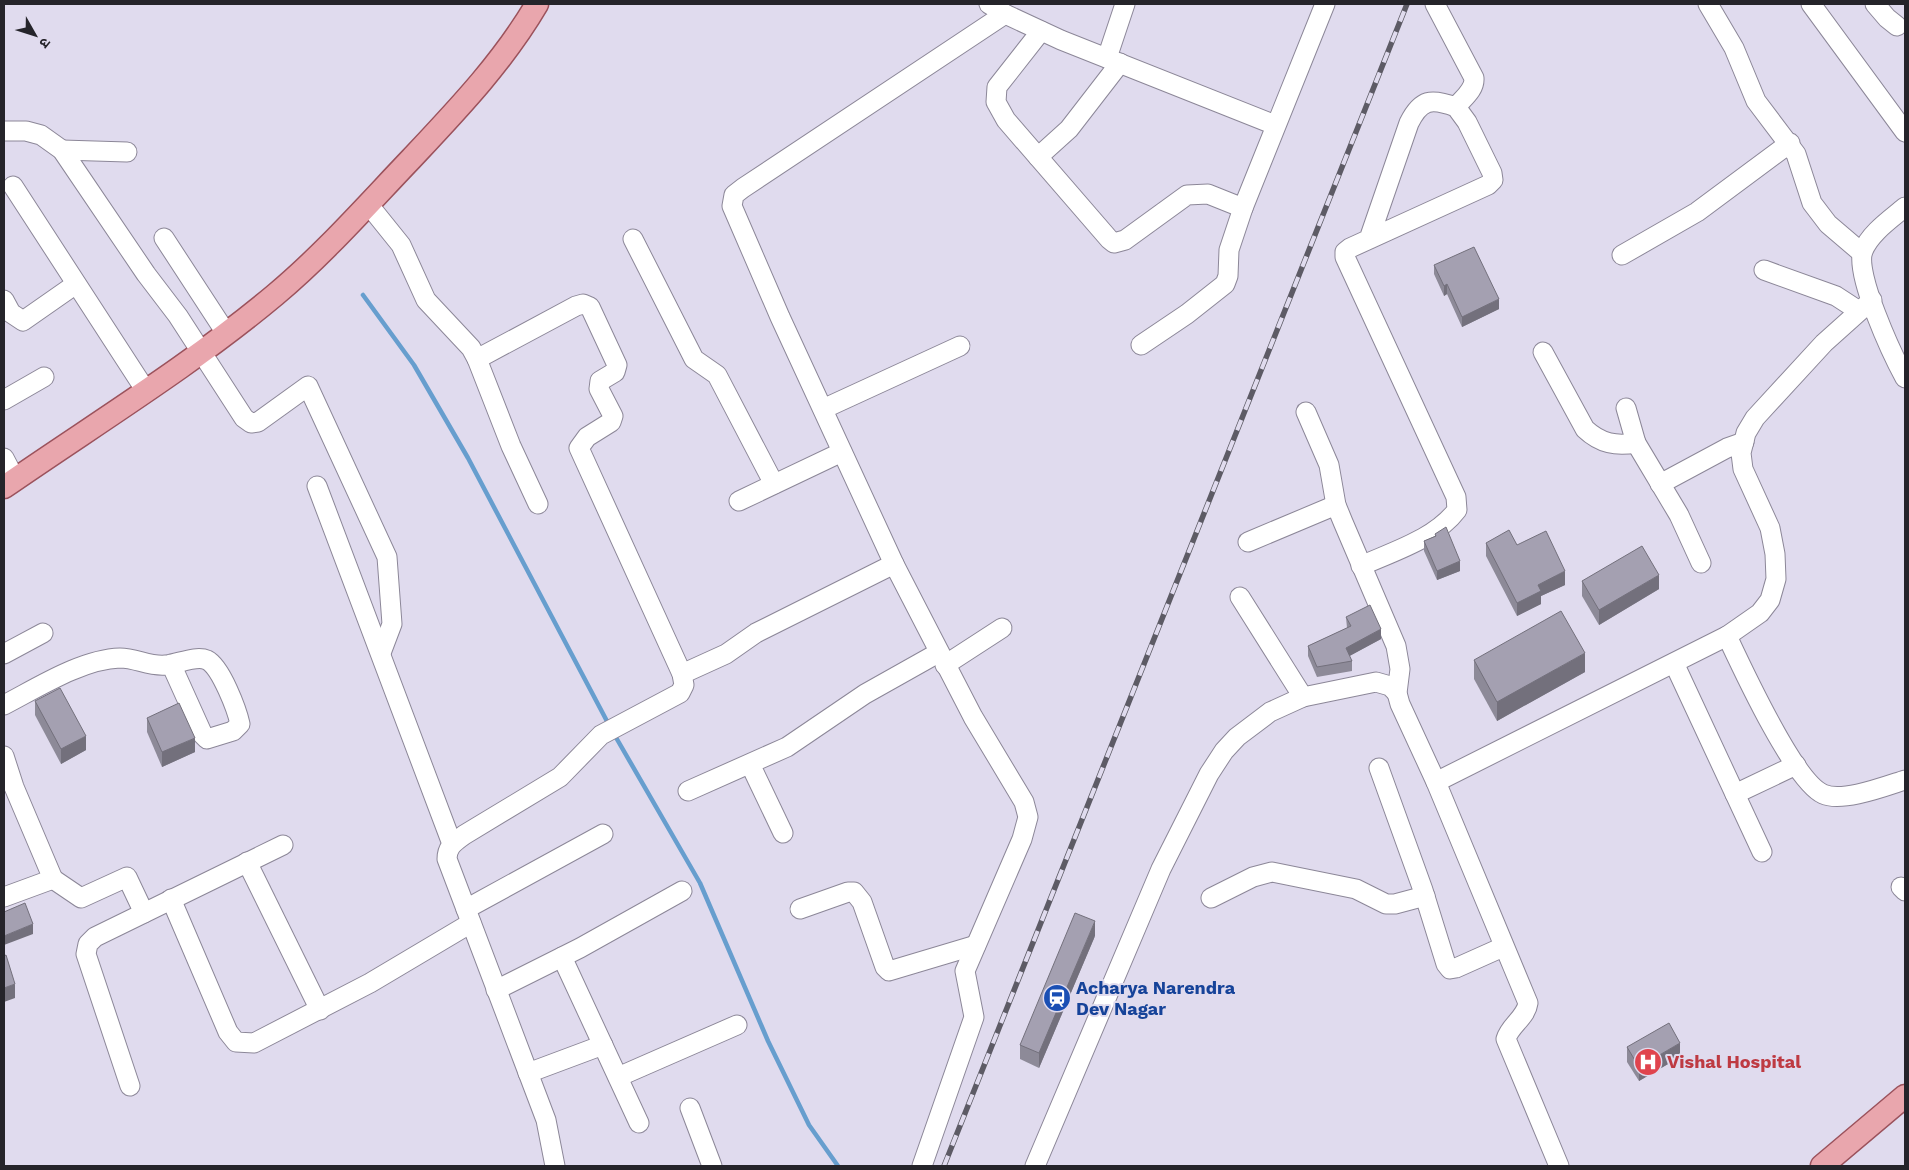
<svg xmlns="http://www.w3.org/2000/svg" width="1909" height="1170" font-family="'Work Sans','Noto Sans Devanagari',sans-serif">
<style>
.lines{fill:none;stroke-linecap:round;stroke-linejoin:round}
.stream{stroke:#679ece;stroke-width:4.5}
.minor-casing{stroke:#8c8798;stroke-width:21}
.major-casing{stroke:#9b525c;stroke-width:25}
.minor{stroke:#fff;stroke-width:19}
.major{stroke:#e9a6ad;stroke-width:22}
.rail-casing{stroke:#5d5b65;stroke-width:5.5}
.rail{stroke:#e0dbee;stroke-width:4;stroke-dasharray:11;stroke-linecap:butt}
.wall{fill:#8d8a98}
.shaded-wall{fill:#73707c}
.building{fill:#a4a0b1;stroke:#73707c}
.labels{text-anchor:middle;stroke-width:4;stroke-linejoin:round;paint-order:stroke}
.transit-label{font-size:18px;font-weight:bold;fill:#164399;stroke:#e0dbee;text-anchor:start}
.health-label{font-size:18px;font-weight:bold;fill:#be3a42;stroke:#e0dbee;text-anchor:start}
</style>
<rect width="100%" height="100%" fill="#e0dbee"/>
<g class="lines">
<!-- stream -->
<g class="stream">
<path d="M 363,295 L 414,365 L 468,458 L 609,725"/>
<path d="M 614,734 L 700,883 L 768,1041 L 809,1125 L 838,1166"/>
</g>
<!-- minor casing -->
<g class="minor-casing">
<g id="minor">
<path d="M 989,4 L 1005,14 L 1061,40 L 1275,125"/>
<path d="M 1435,4 L 1474,78 C 1475,90 1463,98 1456,107"/>
<path d="M 1708,4 L 1734,48 L 1756,101 L 1796,154 L 1812,203 L 1828,224 L 1862,253"/>
<path d="M 1811,4 L 1905,132"/>
<path d="M 1875,4 L 1887,18 L 1897,26"/>
<path d="M 1041,31 L 997,87 L 996,102 L 1006,120 L 1109,239 L 1114,243 L 1125,240 L 1187,195 L 1208,194 L 1243,208"/>
<path d="M 1107,58 L 1125,4"/>
<path d="M 4,131 L 26,131 L 41,135 L 62,150 L 146,274 L 178,316 L 244,418 L 251,423 L 258,422 L 308,386 L 387,557 L 392,624 L 381,653"/>
<path d="M 62,150 L 127,152"/>
<path d="M 1038,157 L 1069,129 L 1120,63"/>
<path d="M 13,186 L 146,391"/>
<path d="M 368,204 L 401,245 L 426,300 L 471,348 L 477,359 L 511,446 L 538,504"/>
<path d="M 1905,207 C 1891,219 1870,233 1863,251 C 1854,273 1893,356 1905,378"/>
<path d="M 164,238 L 226,333"/>
<path d="M 633,239 L 694,359 L 717,375 L 774,484"/>
<path d="M 1622,255 L 1697,212 L 1790,143"/>
<path d="M 1764,270 L 1836,296 L 1859,311"/>
<path d="M 4,300 L 11,313 L 23,321 L 76,284"/>
<path d="M 1872,300 L 1824,343 L 1755,418 L 1746,433 L 1741,453 L 1743,469 L 1770,528 L 1775,554 L 1776,579 L 1770,600 L 1760,613 L 1727,636 C 1742,668 1794,781 1823,794 C 1842,803 1886,786 1905,780"/>
<path d="M 1141,345 L 1187,314 L 1225,284 L 1228,276 L 1229,250 L 1243,208 L 1325,4"/>
<path d="M 1543,352 L 1585,429 C 1601,444 1616,446 1636,443"/>
<path d="M 477,359 L 576,306 L 583,304 L 590,307 L 617,365 L 615,372 L 600,381 L 599,389 L 613,416 L 611,422 L 587,437 L 579,448 L 682,674 L 684,685 L 680,693 L 601,735 L 560,777 L 464,835 C 455,842 447,846 447,859 L 546,1120 L 555,1166"/>
<path d="M 4,400 L 44,377"/>
<path d="M 1626,408 L 1636,443 L 1679,515 L 1701,563"/>
<path d="M 823,409 L 960,346"/>
<path d="M 1306,412 L 1329,465 L 1336,505 L 1343,522 L 1396,646 L 1400,669 L 1397,693 L 1400,704 L 1436,782 L 1528,1003 C 1526,1018 1510,1025 1506,1039 L 1559,1166"/>
<path d="M 4,458 L 15,479"/>
<path d="M 1660,484 L 1727,448 L 1744,442"/>
<path d="M 317,486 L 452,844"/>
<path d="M 739,501 L 842,452"/>
<path d="M 1248,542 L 1336,505"/>
<path d="M 1361,566 C 1394,551 1435,539 1457,510 L 1456,497 L 1345,257 L 1345,252 L 1350,248 L 1488,185 L 1493,180 L 1492,173 L 1467,122 L 1456,107 C 1431,98 1421,99 1409,123 L 1369,239"/>
<path d="M 1240,597 L 1303,697"/>
<path d="M 4,654 L 43,633"/>
<path d="M 1674,663 L 1762,852"/>
<path d="M 945,665 L 1002,628"/>
<path d="M 682,674 L 726,654 L 756,633 L 894,564"/>
<path d="M 4,705 C 37,688 82,659 120,658 C 136,658 150,667 166,665 C 178,664 196,655 207,660 C 221,667 237,710 240,724 L 233,731 L 207,739 L 203,735 L 171,664"/>
<path d="M 4,756 L 14,787 L 53,879 L 4,897"/>
<path d="M 750,764 L 783,833"/>
<path d="M 1379,768 L 1423,890 L 1446,964 L 1450,969 L 1456,968 L 1503,947"/>
<path d="M 1436,782 L 1727,636"/>
<path d="M 688,791 L 787,747 L 865,694 L 938,653"/>
<path d="M 1735,794 L 1796,765"/>
<path d="M 247,862 L 320,1010"/>
<path d="M 53,879 L 81,898 L 127,877 L 144,913"/>
<path d="M 1901,887 L 1905,891"/>
<path d="M 1211,898 L 1253,877 L 1272,872 L 1356,889 L 1386,904 L 1395,904 L 1425,896"/>
<path d="M 171,899 L 228,1032 L 236,1042 L 254,1043 L 370,983 L 471,923"/>
<path d="M 466,909 L 603,834"/>
<path d="M 800,909 L 848,892 L 854,892 L 862,902 L 885,967 L 889,971 L 976,945"/>
<path d="M 562,957 L 639,1123"/>
<path d="M 496,990 L 580,948 L 682,891"/>
<path d="M 528,1073 L 603,1045"/>
<path d="M 618,1077 L 737,1025"/>
<path d="M 130,1086 L 86,954 L 88,944 L 95,937 L 283,845"/>
<path d="M 690,1108 L 712,1166"/>
<path d="M 922,1166 L 974,1017 L 965,971 L 1022,839 L 1028,817 L 1024,802 L 973,717 L 894,564 L 780,317 L 732,206 L 734,195 L 743,188 L 1005,14"/>
<path d="M 1035,1166 L 1161,869 L 1209,774 L 1224,751 L 1237,737 L 1270,712 L 1303,697 L 1376,682 L 1390,686 L 1397,693"/>
</g>
</g>
<!-- major casing -->
<g class="major-casing">
<g id="major">
<path d="M 4,487 C 95,424 190,366 275,295 C 324,254 367,205 411,159 C 457,110 503,62 537,4"/>
<path d="M 1822,1166 L 1905,1096"/>
</g>
</g>
<!-- minor -->
<use href="#minor" class="minor"/>
<!-- major -->
<use href="#major" class="major"/>
<!-- rail casing -->
<g class="rail-casing">
<path id="rail" d="M 944,1166 L 1407,4"/>
</g>
<!-- rail -->
<use href="#rail" class="rail"/>
</g>
<!-- wall -->
<g class="wall">
<path d="M 1434,265 L 1499,309 L 1462,327 L 1447,294 L 1444,296 L 1434,274 Z"/>
<path d="M 1435,534 L 1460,571 L 1437,580 L 1424,551 L 1424,541 L 1435,536 Z"/>
<path d="M 1486,543 L 1517,545 L 1565,585 L 1541,596 L 1541,604 L 1517,616 L 1486,556 Z"/>
<path d="M 1582,581 L 1659,589 L 1599,625 L 1582,596 Z"/>
<path d="M 1346,617 L 1381,639 L 1349,656 L 1352,661 L 1352,671 L 1317,677 L 1308,656 L 1308,646 L 1347,628 Z"/>
<path d="M 1474,660 L 1585,672 L 1497,721 L 1474,679 Z"/>
<path d="M 35,701 L 86,750 L 61,764 L 35,715 Z"/>
<path d="M 147,718 L 195,752 L 162,767 L 147,732 Z"/>
<path d="M 1095,936 L 1039,1068 L 1020,1059 L 1020,1045 Z"/>
<path d="M 1627,1047 L 1680,1057 L 1639,1081 L 1627,1062 Z"/>
</g>
<!-- shaded-wall -->
<g class="shaded-wall">
<path d="M 1447,284 L 1447,294 L 1444,296 L 1444,286 Z"/>
<path d="M 1499,299 L 1499,309 L 1462,327 L 1462,317 Z"/>
<path d="M 1460,561 L 1460,571 L 1437,580 L 1437,571 Z"/>
<path d="M 1565,571 L 1565,585 L 1541,596 L 1541,604 L 1517,616 L 1517,603 L 1538,585 Z"/>
<path d="M 1659,575 L 1659,589 L 1599,625 L 1599,610 Z"/>
<path d="M 1381,629 L 1381,639 L 1346,658 L 1346,648 Z"/>
<path d="M 1585,653 L 1585,672 L 1497,721 L 1497,702 Z"/>
<path d="M 86,736 L 86,750 L 61,764 L 61,749 Z"/>
<path d="M 195,738 L 195,752 L 162,767 L 162,752 Z"/>
<path d="M 1095,921 L 1095,936 L 1039,1068 L 1039,1053 Z"/>
<path d="M 33,924 L 33,934 L 4,945 L 4,936 Z"/>
<path d="M 15,984 L 15,998 L 4,1002 L 4,988 Z"/>
<path d="M 1680,1043 L 1680,1057 L 1639,1081 L 1639,1067 Z"/>
</g>
<!-- building -->
<g class="building">
<path d="M 1474,247 L 1499,299 L 1462,317 L 1447,284 L 1444,286 L 1434,265 Z"/>
<path d="M 1446,527 L 1460,561 L 1437,571 L 1424,541 L 1436,536 L 1435,534 Z"/>
<path d="M 1509,530 L 1517,545 L 1546,531 L 1565,571 L 1538,585 L 1541,591 L 1517,603 L 1486,543 Z"/>
<path d="M 1642,546 L 1659,575 L 1599,610 L 1582,581 Z"/>
<path d="M 1370,605 L 1381,629 L 1346,648 L 1352,661 L 1317,667 L 1308,646 L 1351,626 L 1346,617 Z"/>
<path d="M 1561,611 L 1585,653 L 1497,702 L 1474,660 Z"/>
<path d="M 60,688 L 86,736 L 61,749 L 35,701 Z"/>
<path d="M 179,703 L 195,738 L 162,752 L 147,718 Z"/>
<path d="M 25,903 L 33,924 L 4,936 L 4,912 Z"/>
<path d="M 1075,913 L 1095,921 L 1039,1053 L 1020,1045 Z"/>
<path d="M 6,955 L 15,984 L 4,988 L 4,956 Z"/>
<path d="M 1669,1023 L 1680,1043 L 1639,1067 L 1627,1047 Z"/>
</g>
<!-- icons -->
<defs>
<g id="station-disc" transform="scale(1.4375)"><circle r="9.5" fill="#1a4fb4" stroke="#e0dbee"/><path d="M-3-6H3Q5-6 5-4V2Q5 4 3 4L4.5 6H3L1.5 4h-3L-3 6H-4.5L-3 4Q-5 4-5 2V-4Q-5-6-3-6ZM-3.5-4v3h7v-3ZM-3.5 1v1.5H-2V1ZM2 1v1.5H3.5V1Z" fill="#fff"/></g>
<g id="hospital-disc" transform="scale(1.4375)"><circle r="9.5" fill="#e0444e" stroke="#e0dbee"/><path d="M-5-5h3v3.5h4V-5h3V5h-3V1.5h-4V5h-3Z" fill="#fff"/></g>
</defs>
<g fill-rule="evenodd">
<use href="#station-disc" x="1057" y="998"/>
<use href="#hospital-disc" x="1648" y="1062"/>
</g>
<g class="labels">
<!-- transit labels -->
<g class="transit-label">
<text x="1076" y="994">Acharya Narendra<tspan x="1076" dy="21">Dev Nagar</tspan></text>
</g>
<!-- health labels -->
<g class="health-label">
<text x="1667" y="1068">Vishal Hospital</text>
</g>
</g>
<!-- border -->
<rect width="1909" height="1170" fill="none" stroke="#25242a" stroke-width="10"/>
<!-- north arrow -->
<g transform="translate(35 35) rotate(129)" stroke="#e0dbee" stroke-width="4" paint-order="stroke">
<path d="M0-4L9 19L0 12L-9 19Z" fill="#25242a"/>
<text y="-8" font-size="14" font-weight="bold" text-anchor="middle" fill="#25242a">उ</text>
</g>
</svg>
